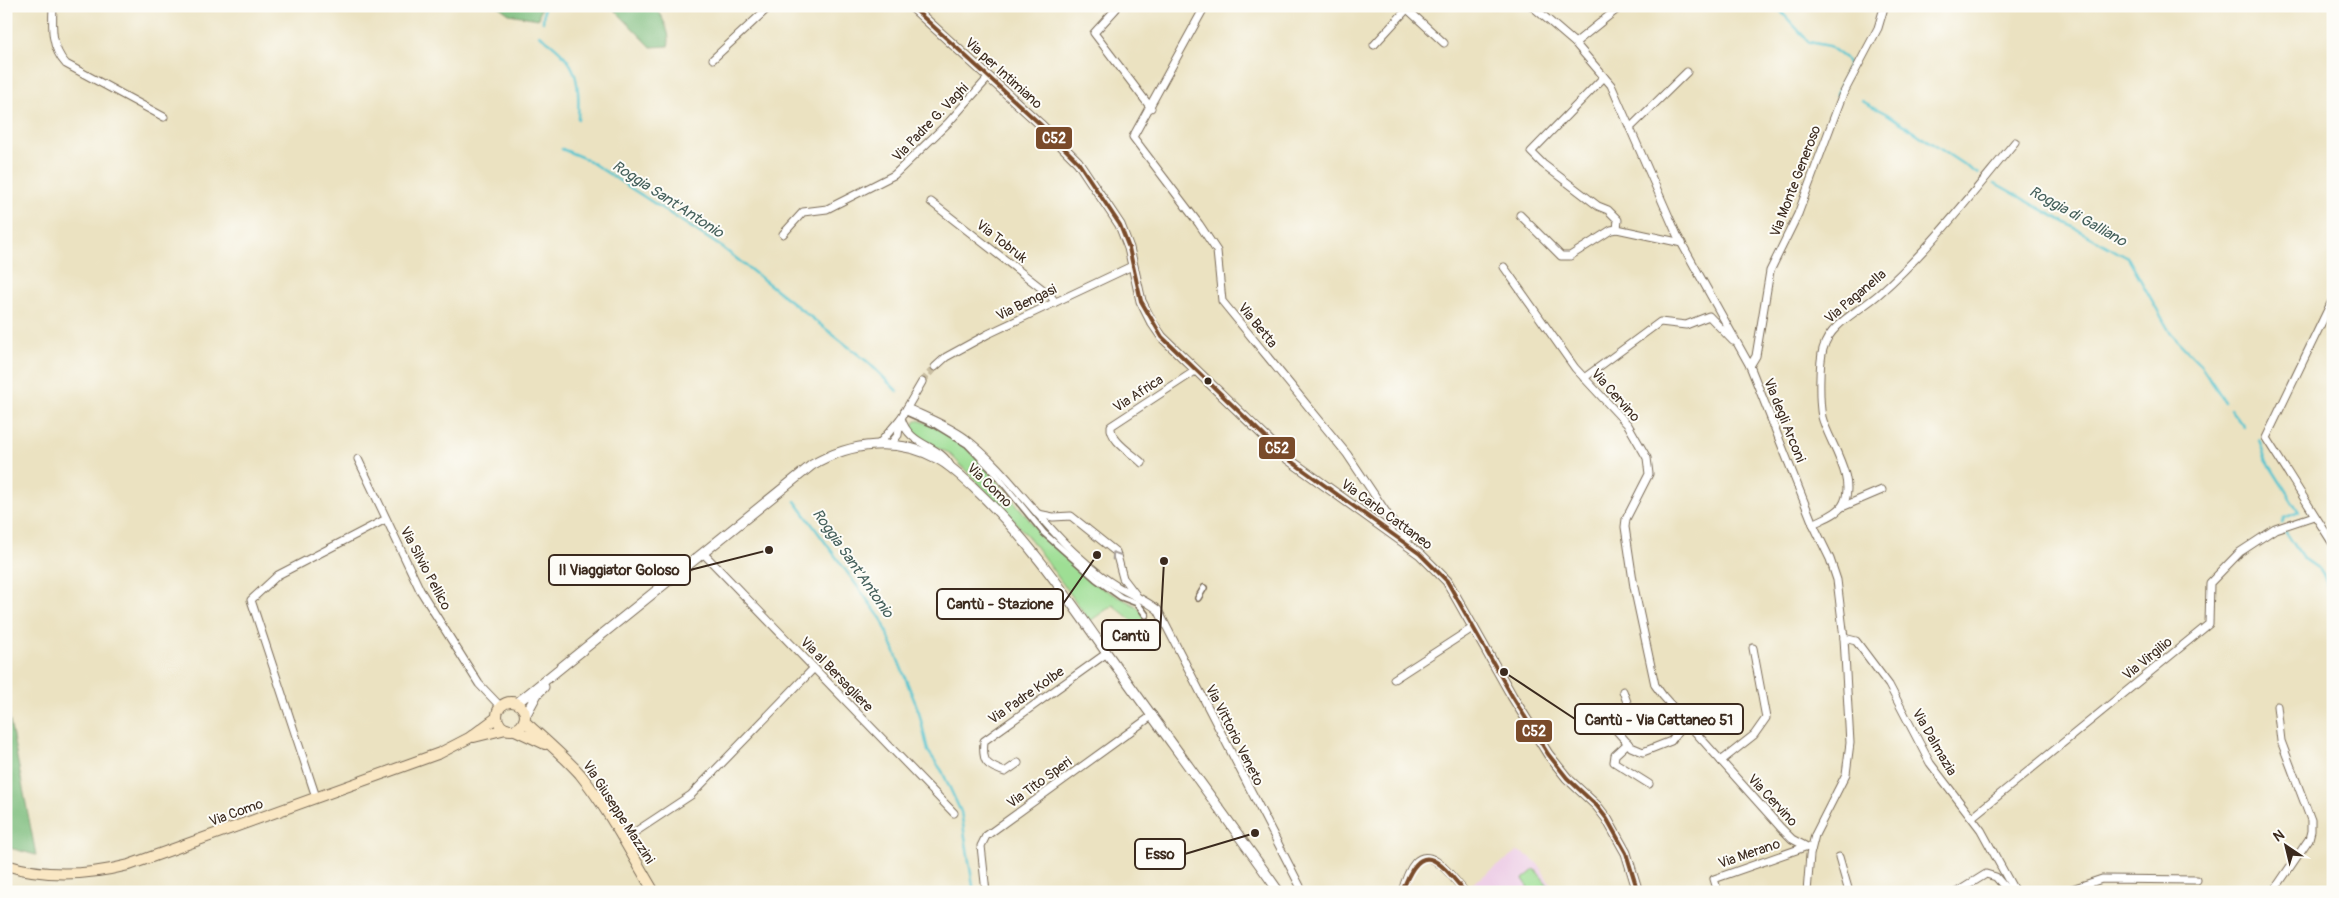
<svg xmlns="http://www.w3.org/2000/svg" width="2339" height="898" font-family="Pangolin,sans-serif">
<style>
.built{fill:#eed0e7}
.green{fill:#9ede94;stroke:#6c8459}
.forest{fill:#7ebd7e;stroke:#5c744e}
.lines{fill:none;stroke-linecap:round;stroke-linejoin:round}
.stream{stroke:#57c4cf;stroke-width:2.5}
.minor-tunnel{stroke:#c8bda0;stroke-width:7;stroke-dasharray:7 3.5;stroke-linecap:butt}
.pedestrian-casing{stroke:#796a57;stroke-width:8}
.minor-casing{stroke:#796a57;stroke-width:9}
.tertiary-casing{stroke:#796a57;stroke-width:11}
.secondary-casing{stroke:#796a57;stroke-width:12}
.pedestrian{stroke:#fff;stroke-width:5}
.minor{stroke:#fff;stroke-width:7}
.tertiary{stroke:#fff;stroke-width:9}
.secondary{stroke:#fae7c3;stroke-width:10}
.bus-1-casing{stroke:#fdfcf7;stroke-width:8}
.bus-1{stroke:#7a4b2a;stroke-width:4}
.oneway{stroke:#a79f9a}
.bus-dot{fill:#3b2a1e;stroke:#fdfcf7;stroke-width:2}
.labels{text-anchor:middle;stroke-width:4;stroke-linejoin:round;paint-order:stroke}
.street-label{font-size:14px;fill:#3b2a1e;stroke:#fdfcf7}
.water-label{font-size:15px;font-style:italic;fill:#45605c;stroke:#fdfcf7}
.leader{fill:none;stroke:#3b2a1e;stroke-width:2}
.callout-dot{fill:#3b2a1e;stroke:#fdfcf7;stroke-width:2}
.callout{fill:#fdfcf7;stroke:#3b2a1e;stroke-width:2}
.callout-label{font-size:15px;text-anchor:middle;font-weight:bold;fill:#3b2a1e}
.line-badge{stroke:#fdfcf7;stroke-width:2}
.badge-label{font-size:14px;text-anchor:middle;font-weight:bold;fill:#fff}
</style>
<rect width="100%" height="100%" fill="#fdfcf7"/>
<filter id="ink" filterUnits="userSpaceOnUse"><feTurbulence type="fractalNoise" baseFrequency=".02" numOctaves="2"/><feDisplacementMap in="SourceGraphic" scale="10" xChannelSelector="R" yChannelSelector="G"/><feConvolveMatrix kernelMatrix="1 2 1 2 8 2 1 2 1" color-interpolation-filters="sRGB"/></filter>
<filter id="wash" filterUnits="userSpaceOnUse"><feTurbulence type="fractalNoise" baseFrequency=".0096" numOctaves="4" result="noise"/><feDisplacementMap in="SourceGraphic" scale="20" xChannelSelector="R" yChannelSelector="G"/><feGaussianBlur stdDeviation="1.12" result="paint"/><feColorMatrix in="noise" values="0 0 0 0 0 0 0 0 0 0 0 0 0 0 0 0 0 1.4 0 .05"/><feComposite in="paint" operator="in"/></filter>
<g filter="url(#wash)">
<rect width="100%" height="100%" fill="#ebe2c1"/>
<!-- built -->
<path class="built" d="M 1518,851 L 1530,857 L 1539,865 L 1555,892 L 1474,892 L 1469,886 Z"/>
<!-- green -->
<g class="green">
<path d="M 918,420 L 936,427 L 974,453 L 1037,529 L 1087,577 L 1100,587 L 1136,606 L 1142,612 L 1152,637 L 1113,605 L 1090,621 L 1031,540 L 1012,518 L 949,453 L 921,440 L 915,436 L 912,428 L 915,422 Z"/>
<path d="M 1535,869 L 1551,889 L 1548,892 L 1532,892 L 1523,879 Z"/>
</g>
<!-- forest -->
<g class="forest">
<path d="M 498,6 L 541,6 L 538,19 L 509,14 Z"/>
<path d="M 611,6 L 655,6 C 662,16 672,35 668,46 L 651,47 Z"/>
<path d="M 6,701 L 36,855 L 6,847 Z"/>
</g>
<g class="lines">
<!-- stream -->
<g class="stream">
<path d="M 1776,6 L 1809,42 L 1829,46 L 1845,58 L 1849,65 L 1837,95"/>
<path d="M 543,22 L 544,6"/>
<path d="M 539,35 C 576,59 580,76 578,119"/>
<path d="M 1862,101 L 1887,114 L 1978,174"/>
<path d="M 562,149 L 586,159 L 723,248 L 869,363 L 897,391"/>
<path d="M 1995,183 L 2128,258 L 2171,334 L 2200,364 L 2225,402"/>
<path d="M 2230,409 L 2244,427"/>
<path d="M 2259,439 L 2265,458 L 2299,512 L 2284,518 L 2282,523"/>
<path d="M 795,501 L 882,620 L 919,712 L 928,751 L 942,771 L 961,812 L 974,892"/>
<path d="M 2285,531 L 2303,558 L 2319,569 L 2326,579 L 2333,600"/>
</g>
</g>
</g>
<g filter="url(#ink)">
<g class="lines">
<!-- minor-tunnel -->
<path class="minor-tunnel" d="M 922,382 L 935,367"/>
<!-- pedestrian casing -->
<g class="pedestrian-casing">
<g id="pedestrian">
<path d="M 904,411 L 936,425 L 967,444 L 994,472 L 1044,533 L 1096,579 L 1121,597 L 1137,603 L 1146,615"/>
<path d="M 1198,598 L 1204,588"/>
</g>
</g>
<!-- minor casing -->
<g class="minor-casing">
<g id="minor">
<path d="M 53,6 C 52,27 51,48 66,64 L 164,117"/>
<path d="M 1114,6 L 1116,9 L 1094,33 L 1151,108"/>
<path d="M 1205,6 L 1133,137 L 1199,224 L 1217,251 L 1222,301 L 1347,454 L 1394,524 L 1408,536 L 1406,544"/>
<path d="M 1404,6 L 1444,43"/>
<path d="M 1532,6 L 1575,43 L 1611,85 L 1677,235 L 1750,366 L 1813,524 L 1830,559 L 1837,580 L 1844,638 L 1850,743 L 1846,774 L 1815,835 L 1810,855 L 1807,892"/>
<path d="M 1575,43 L 1621,6"/>
<path d="M 1374,45 L 1407,9"/>
<path d="M 713,59 L 770,6"/>
<path d="M 1604,77 L 1531,152 L 1543,164 L 1598,206 L 1608,210 L 1618,220 L 1617,229"/>
<path d="M 1630,128 L 1687,72"/>
<path d="M 931,202 L 1050,295 L 1055,302"/>
<path d="M 1520,215 L 1561,256 L 1570,256 L 1611,230 L 1617,229 L 1682,243"/>
<path d="M 783,234 L 803,212 L 827,209 L 894,175 L 948,123 L 989,77"/>
<path d="M 1504,267 L 1575,368 L 1628,425 L 1647,458 L 1649,474 L 1626,519 L 1625,527 L 1634,587 L 1655,685 L 1663,696 L 1781,828 L 1792,839 L 1811,849"/>
<path d="M 2333,299 L 2266,438 L 2333,544"/>
<path d="M 1750,366 L 1756,356 L 1770,271 L 1798,214 L 1842,96 L 1878,28 L 1883,11"/>
<path d="M 935,367 L 946,357 L 988,334 L 1132,266"/>
<path d="M 1584,378 L 1660,322 L 1686,325 L 1709,316 L 1733,341"/>
<path d="M 907,408 C 926,417 947,425 965,438 C 1008,471 1038,521 1079,557 C 1091,568 1104,579 1118,587 C 1132,595 1146,600 1158,610 L 1303,892"/>
<path d="M 901,418 C 910,448 939,443 951,467"/>
<path d="M 879,444 L 901,418 L 922,382"/>
<path d="M 890,445 L 898,435 L 900,421"/>
<path d="M 358,459 L 420,590 L 479,684 L 500,706"/>
<path d="M 1142,463 C 1133,454 1109,440 1111,426 L 1195,371"/>
<path d="M 1842,507 L 1882,490"/>
<path d="M 1038,514 L 1053,517 L 1071,516 L 1116,552 L 1123,578 L 1136,595"/>
<path d="M 1813,524 C 1822,519 1836,515 1842,506 C 1859,481 1828,441 1822,417 C 1819,401 1819,364 1823,349 C 1830,323 1860,311 1879,294 C 1930,249 1971,195 2015,142"/>
<path d="M 703,553 L 954,813"/>
<path d="M 1844,638 L 1856,641 L 1889,685 L 1930,763 L 1981,830 L 2015,892"/>
<path d="M 1394,679 L 1474,627"/>
<path d="M 1623,691 L 1628,705 L 1649,721 L 1656,718 L 1671,705"/>
<path d="M 1616,730 L 1631,747 L 1643,752 L 1671,741 L 1686,721"/>
<path d="M 1628,743 L 1615,755 L 1614,762 L 1649,784"/>
<path d="M 1721,761 L 1754,735 L 1766,718 L 1753,648"/>
<path d="M 1018,763 L 1005,772 C 986,765 982,763 984,741 L 1107,653"/>
<path d="M 316,797 L 251,600 L 278,575 L 386,519"/>
<path d="M 1972,817 L 2209,624 L 2210,583 L 2240,552 L 2275,529 L 2314,516"/>
<path d="M 623,840 L 691,795 L 814,668"/>
<path d="M 1839,857 L 1849,892"/>
<path d="M 986,892 L 981,846 L 986,836 L 1153,715"/>
<path d="M 1402,892 C 1418,833 1440,861 1465,892"/>
<path d="M 1718,892 L 1714,879 L 1805,847"/>
<path d="M 1957,892 L 1986,874 L 1996,877 L 2009,892"/>
<path d="M 2063,892 L 2102,879 L 2197,880"/>
<path d="M 2273,892 L 2309,839 L 2311,831 L 2311,820 L 2281,741 L 2277,706"/>
</g>
</g>
<!-- tertiary casing -->
<g class="tertiary-casing">
<g id="tertiary">
<path d="M 911,6 L 1040,124 L 1078,162 L 1120,225 L 1129,248 L 1141,301 L 1151,321 L 1162,337 L 1288,459 L 1420,554 L 1447,581 L 1512,696 L 1548,754 L 1567,778 L 1597,806 L 1607,819 L 1626,853 L 1638,892"/>
<path d="M 517,703 L 812,465 C 851,442 897,437 938,459 C 951,466 962,477 973,487 C 1025,535 1066,595 1106,652 C 1163,732 1222,811 1279,892"/>
<path d="M 525,716 L 537,694 L 544,687"/>
</g>
</g>
<!-- secondary casing -->
<g class="secondary-casing">
<g id="secondary">
<circle cx="511" cy="716" r="14"/>
<path d="M 524,721 C 543,738 563,755 580,774 C 609,810 630,852 654,892"/>
<path d="M 515,730 L 545,744"/>
<path d="M 474,737 L 506,729"/>
<path d="M 6,865 C 47,878 89,875 129,865 L 440,753 L 469,738 L 496,718"/>
</g>
</g>
<!-- pedestrian -->
<use href="#pedestrian" class="pedestrian"/>
<!-- minor -->
<use href="#minor" class="minor"/>
<!-- tertiary -->
<use href="#tertiary" class="tertiary"/>
<!-- secondary -->
<use href="#secondary" class="secondary"/>
<!-- bus-1 casing -->
<g class="bus-1-casing">
<g id="bus-1">
<path d="M 911,6 L 1040,124 L 1078,162 L 1120,225 L 1129,248 L 1141,301 L 1162,337 L 1288,459 L 1420,554 L 1447,581 L 1512,696 L 1548,754 L 1567,778 L 1597,806 L 1607,819 L 1626,853 L 1638,892"/>
<path d="M 1402,892 C 1421,838 1437,858 1465,892"/>
</g>
</g>
<!-- bus-1 -->
<use href="#bus-1" class="bus-1"/>
</g>
<!-- one-way arrows -->
<defs><path id="oneway-chevron" d="M-2-3.5L2.5 0L-2 3.5" fill="none" stroke-width="1.6" stroke-linecap="round" stroke-linejoin="round" transform="scale(1.25)"/></defs>
<use class="oneway" href="#oneway-chevron" transform="translate(1115 555) rotate(-122)"/>
</g>
<!-- markers -->
<circle class="bus-dot" cx="1208" cy="381" r="4.5"/>
<g class="labels">
<!-- street labels -->
<g class="street-label">
<text transform="translate(1004 73) rotate(42)" y="5">Via per Intimiano</text>
<text transform="translate(930 122) rotate(-46)" y="5">Via Padre G. Vaghi</text>
<text transform="translate(1795 181) rotate(-69)" y="5">Via Monte Generoso</text>
<text transform="translate(1002 241) rotate(38)" y="5">Via Tobruk</text>
<text transform="translate(1855 296) rotate(-40)" y="5">Via Paganella</text>
<text transform="translate(1026 302) rotate(-26)" y="5">Via Bengasi</text>
<text transform="translate(1258 325) rotate(51)" y="5">Via Betta</text>
<text transform="translate(1138 393) rotate(-33)" y="5">Via Africa</text>
<text transform="translate(1616 395) rotate(48)" y="5">Via Cervino</text>
<text transform="translate(1785 420) rotate(68)" y="5">Via degli Arconi</text>
<text transform="translate(990 485) rotate(44)" y="5">Via Como</text>
<text transform="translate(1387 514) rotate(36)" y="5">Via Carlo Cattaneo</text>
<text transform="translate(426 568) rotate(62)" y="5">Via Silvio Pellico</text>
<text transform="translate(2147 658) rotate(-39)" y="5">Via Virgilio</text>
<text transform="translate(837 674) rotate(46)" y="5">Via al Bersagliere</text>
<text transform="translate(1026 695) rotate(-35)" y="5">Via Padre Kolbe</text>
<text transform="translate(1235 735) rotate(63)" y="5">Via Vittorio Veneto</text>
<text transform="translate(1935 742) rotate(60)" y="5">Via Dalmazia</text>
<text transform="translate(1039 782) rotate(-36)" y="5">Via Tito Speri</text>
<text transform="translate(1773 800) rotate(47)" y="5">Via Cervino</text>
<text transform="translate(236 812) rotate(-20)" y="5">Via Como</text>
<text transform="translate(619 812) rotate(57)" y="5">Via Giuseppe Mazzini</text>
<text transform="translate(1749 853) rotate(-19)" y="5">Via Merano</text>
</g>
<!-- water labels -->
<g class="water-label">
<text transform="translate(668 199) rotate(33)" y="5">Roggia Sant'Antonio</text>
<text transform="translate(2078 216) rotate(29)" y="5">Roggia di Galliano</text>
<text transform="translate(853 563) rotate(55)" y="5">Roggia Sant'Antonio</text>
</g>
</g>
<!-- callouts -->
<path class="leader" d="M769 550L690 570M1097 555L1063 604M1164 561L1160 635M1504 672L1575 719M1255 833L1185 854"/>
<g class="callout-dot">
<circle cx="769" cy="550" r="5"/>
<circle cx="1097" cy="555" r="5"/>
<circle cx="1164" cy="561" r="5"/>
<circle cx="1504" cy="672" r="5"/>
<circle cx="1255" cy="833" r="5"/>
</g>
<g class="callout">
<rect x="549" y="555" width="141" height="30" rx="5"/>
<rect x="937" y="589" width="126" height="30" rx="5"/>
<rect x="1102" y="620" width="58" height="30" rx="5"/>
<rect x="1575" y="704" width="168" height="30" rx="5"/>
<rect x="1135" y="839" width="50" height="30" rx="5"/>
</g>
<g class="callout-label">
<text x="619" y="575">Il Viaggiator Goloso</text>
<text x="1000" y="609">Cantù - Stazione</text>
<text x="1131" y="641">Cantù</text>
<text x="1659" y="725">Cantù - Via Cattaneo 51</text>
<text x="1160" y="859">Esso</text>
</g>
<g class="line-badge">
<rect x="1035" y="126" width="38" height="24" rx="5" fill="#7a4b2a"/>
<rect x="1258" y="436" width="38" height="24" rx="5" fill="#7a4b2a"/>
<rect x="1515" y="719" width="38" height="24" rx="5" fill="#7a4b2a"/>
</g>
<g class="badge-label">
<text x="1054" y="143">C52</text>
<text x="1277" y="453">C52</text>
<text x="1534" y="736">C52</text>
</g>
<!-- margin -->
<rect width="2339" height="898" fill="none" stroke="#fdfcf7" stroke-width="25"/>
<!-- north arrow -->
<g transform="translate(2286 846) rotate(325)" stroke="#fdfcf7" stroke-width="4" paint-order="stroke">
<path d="M0-4L9 19L0 12L-9 19Z" fill="#3b2a1e"/>
<text y="-8" font-size="14" font-weight="bold" text-anchor="middle" fill="#3b2a1e">N</text>
</g>
</svg>
